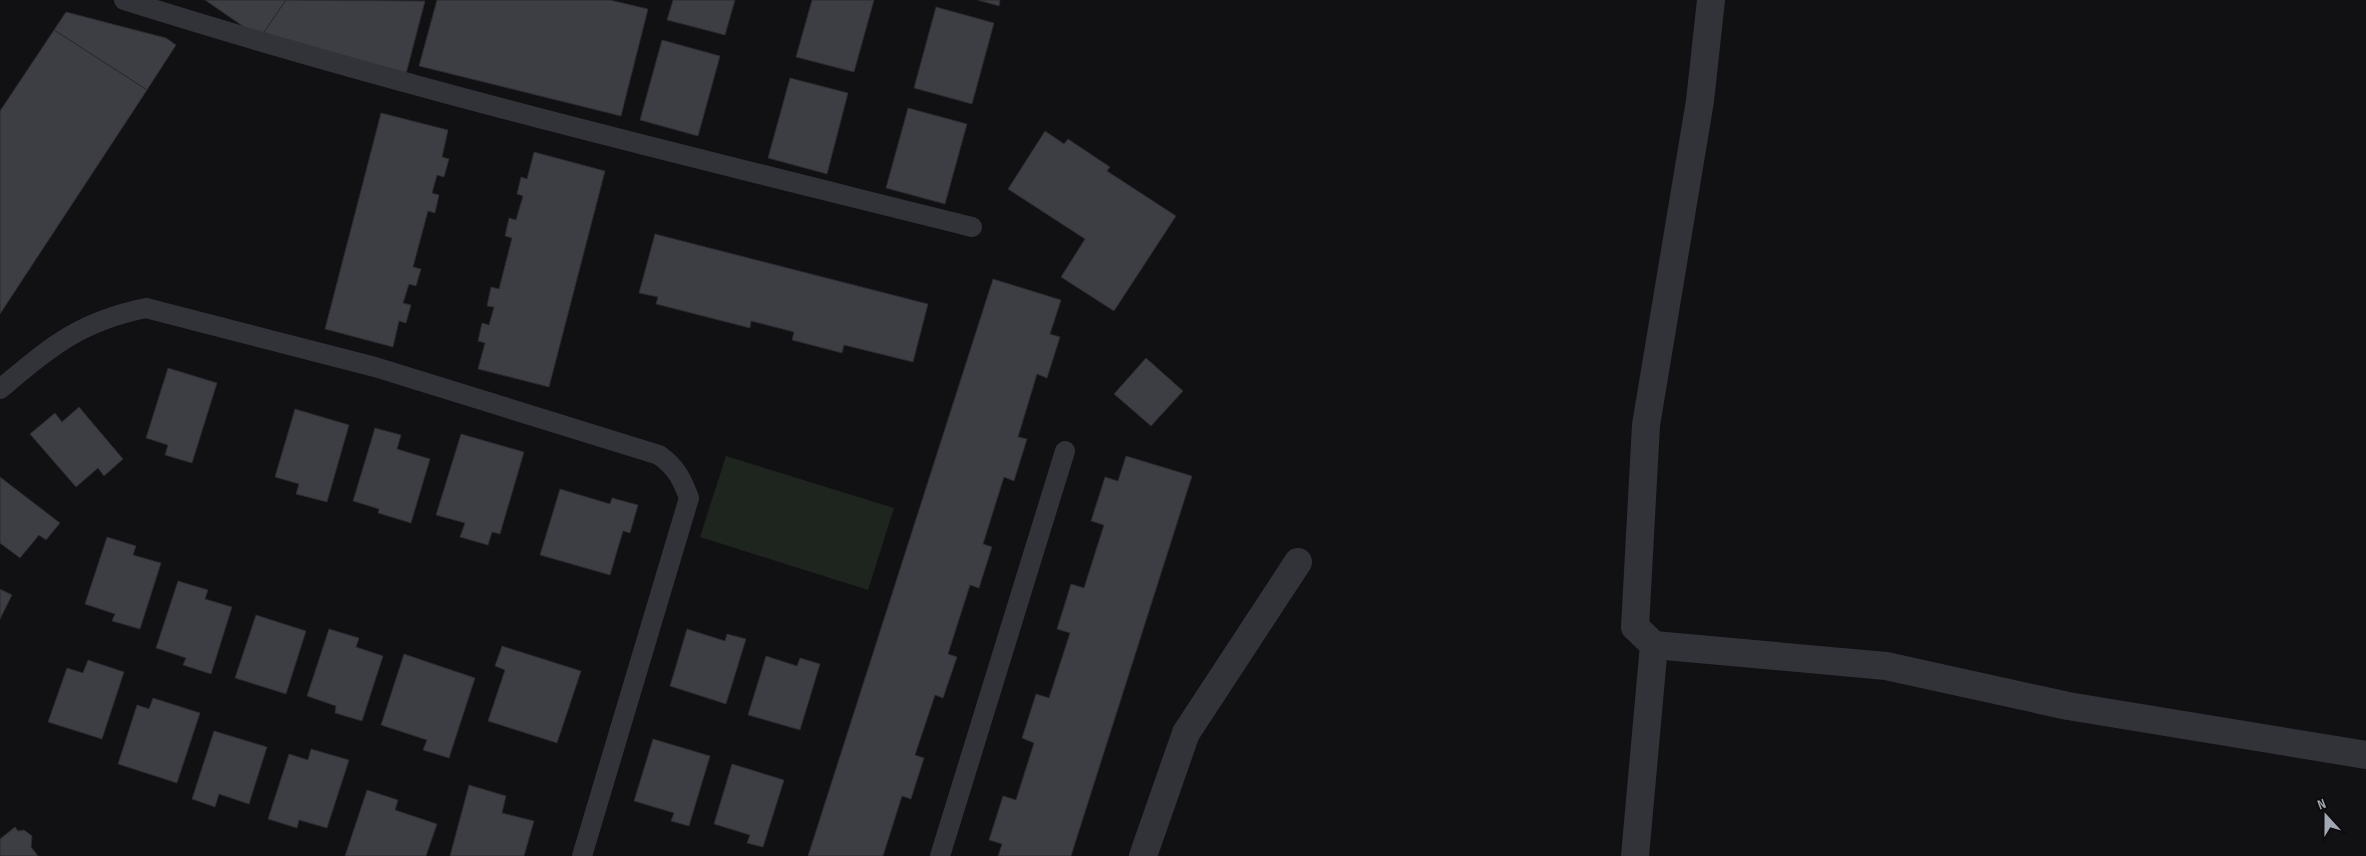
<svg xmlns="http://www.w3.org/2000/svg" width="2366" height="856" font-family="'Sofia Sans Condensed',sans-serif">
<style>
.green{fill:#1d251e}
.building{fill:#3d3e43;stroke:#2b2b2f}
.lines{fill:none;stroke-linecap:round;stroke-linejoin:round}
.service{stroke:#323338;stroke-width:20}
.minor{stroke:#323338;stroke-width:28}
</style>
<rect width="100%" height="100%" fill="#111113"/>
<!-- green -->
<path class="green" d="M 726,456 L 894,508 L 868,590 L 700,537 Z"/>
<!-- building -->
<g class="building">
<path d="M 205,0 L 286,0 L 260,38 Z"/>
<path d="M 286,0 L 425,1 L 406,74 L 260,38 Z"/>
<path d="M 437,0 L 610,0 L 648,9 L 621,116 L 419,66 Z"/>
<path d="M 673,0 L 735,0 L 725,35 L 667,20 Z"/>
<path d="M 812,0 L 874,0 L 854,72 L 796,57 Z"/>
<path d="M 978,0 L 1000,0 L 999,6 Z"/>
<path d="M 936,7 L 994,23 L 972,104 L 914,88 Z"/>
<path d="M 66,12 L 166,38 L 176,45 L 147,90 L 54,30 Z"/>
<path d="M 54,30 L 147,90 L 0,314 L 0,111 Z"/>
<path d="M 662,40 L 720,56 L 698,136 L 640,120 Z"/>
<path d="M 790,78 L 848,93 L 827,174 L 768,158 Z"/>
<path d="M 908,108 L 967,124 L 945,204 L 886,188 Z"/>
<path d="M 381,113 L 448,130 L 442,157 L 449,159 L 444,177 L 437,175 L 432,193 L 439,195 L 435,213 L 428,211 L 413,267 L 421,269 L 416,286 L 409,284 L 403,303 L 411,305 L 406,323 L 399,321 L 393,347 L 325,329 Z"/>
<path d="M 1045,131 L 1064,144 L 1068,139 L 1110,167 L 1107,171 L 1176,216 L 1114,311 L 1061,277 L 1085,239 L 1008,189 Z"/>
<path d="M 534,152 L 605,171 L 549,387 L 478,369 L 485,343 L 478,341 L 482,323 L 489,325 L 494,307 L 487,306 L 491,287 L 499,289 L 512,238 L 505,236 L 509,218 L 516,220 L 523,196 L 517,194 L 521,177 L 527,179 Z"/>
<path d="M 655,234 L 928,304 L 913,362 L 844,345 L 842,353 L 792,340 L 794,332 L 751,321 L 750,328 L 656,304 L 658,297 L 639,293 Z"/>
<path d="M 993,279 L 1061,300 L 1050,334 L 1060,337 L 1047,378 L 1037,374 L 1018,437 L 1027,439 L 1014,481 L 1004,477 L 983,544 L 992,547 L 979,588 L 970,585 L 948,654 L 957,657 L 943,698 L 935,695 L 915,755 L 924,758 L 911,799 L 902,796 L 883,856 L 808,856 Z"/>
<path d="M 1146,358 L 1183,391 L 1151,426 L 1114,394 Z"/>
<path d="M 168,368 L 217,383 L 192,463 L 165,455 L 168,445 L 146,438 Z"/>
<path d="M 79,407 L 123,459 L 104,476 L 98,468 L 76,487 L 30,434 L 55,413 L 62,422 Z"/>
<path d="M 295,409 L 349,425 L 327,502 L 296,494 L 299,484 L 275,477 Z"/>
<path d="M 375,428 L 401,435 L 397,449 L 430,459 L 411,523 L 378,513 L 379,509 L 353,501 Z"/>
<path d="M 461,434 L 524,452 L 500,534 L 492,532 L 488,545 L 460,537 L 465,523 L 436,515 Z"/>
<path d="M 1126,456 L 1192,476 L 1071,856 L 998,856 L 1002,844 L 989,840 L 1003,796 L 1016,800 L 1034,743 L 1022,738 L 1036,694 L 1049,698 L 1070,633 L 1057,629 L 1071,584 L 1084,588 L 1104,525 L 1091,521 L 1105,477 L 1118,481 Z"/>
<path d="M 0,477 L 60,523 L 46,540 L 39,535 L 20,558 L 0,543 Z"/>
<path d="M 560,489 L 610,504 L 612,498 L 638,505 L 630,533 L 623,531 L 610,575 L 540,555 Z"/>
<path d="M 107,537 L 136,546 L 133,555 L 161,563 L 140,629 L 112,621 L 115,614 L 85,604 Z"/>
<path d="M 178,581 L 208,590 L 205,599 L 232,607 L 211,674 L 183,665 L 186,658 L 156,648 Z"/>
<path d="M 0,589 L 12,595 L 0,619 Z"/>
<path d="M 256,615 L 306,631 L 286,694 L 235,678 Z"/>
<path d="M 329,629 L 359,638 L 356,647 L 383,656 L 362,721 L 335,713 L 336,706 L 307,696 Z"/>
<path d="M 687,629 L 725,641 L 727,634 L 746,639 L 726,704 L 670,686 Z"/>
<path d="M 502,646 L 581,671 L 557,743 L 488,721 L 505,670 L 495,666 Z"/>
<path d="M 404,654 L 475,678 L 449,758 L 423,750 L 427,740 L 381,725 Z"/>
<path d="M 766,656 L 797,666 L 800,658 L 820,664 L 800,730 L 748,715 Z"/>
<path d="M 88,660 L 124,672 L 102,739 L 48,722 L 67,668 L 83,673 Z"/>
<path d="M 153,698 L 200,713 L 177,783 L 118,764 L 137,705 L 149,709 Z"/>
<path d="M 214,731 L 267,747 L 249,804 L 219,794 L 215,807 L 192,799 Z"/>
<path d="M 653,739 L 710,756 L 689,826 L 671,821 L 674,813 L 634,801 Z"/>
<path d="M 311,749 L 349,760 L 327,828 L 299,820 L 297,828 L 268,819 L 289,754 L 308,760 Z"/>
<path d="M 732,764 L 784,780 L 763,847 L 747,843 L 750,835 L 714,824 Z"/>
<path d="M 469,785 L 506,796 L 502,813 L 534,821 L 524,856 L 450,856 Z"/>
<path d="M 367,790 L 398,800 L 395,810 L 437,824 L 426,856 L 345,856 Z"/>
<path d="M 15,827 L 18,831 L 24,830 L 32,836 L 31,847 L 38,856 L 0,856 L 0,839 Z"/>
</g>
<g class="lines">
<!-- service -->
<g class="service">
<path d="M 124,0 C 403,88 688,156 972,227"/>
<path d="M 0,389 C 51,347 78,322 146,308 L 375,367 L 659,455 C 676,467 682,479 689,498 L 582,856"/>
<path d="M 940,856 L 1065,451"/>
</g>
<!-- minor -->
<g class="minor">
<path d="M 1711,0 L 1700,101 L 1646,425 L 1635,627 L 1654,645 L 1886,666 L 2068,706 L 2366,755"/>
<path d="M 1143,856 L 1186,733 L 1298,562"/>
<path d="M 1635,856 L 1654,645"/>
</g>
</g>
<!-- north arrow -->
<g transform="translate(2326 816) rotate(339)" stroke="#0c0c0e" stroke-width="4" paint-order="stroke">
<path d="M0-4L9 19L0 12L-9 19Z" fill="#a2a7b4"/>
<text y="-8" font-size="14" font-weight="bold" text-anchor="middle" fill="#a2a7b4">N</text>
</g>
</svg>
